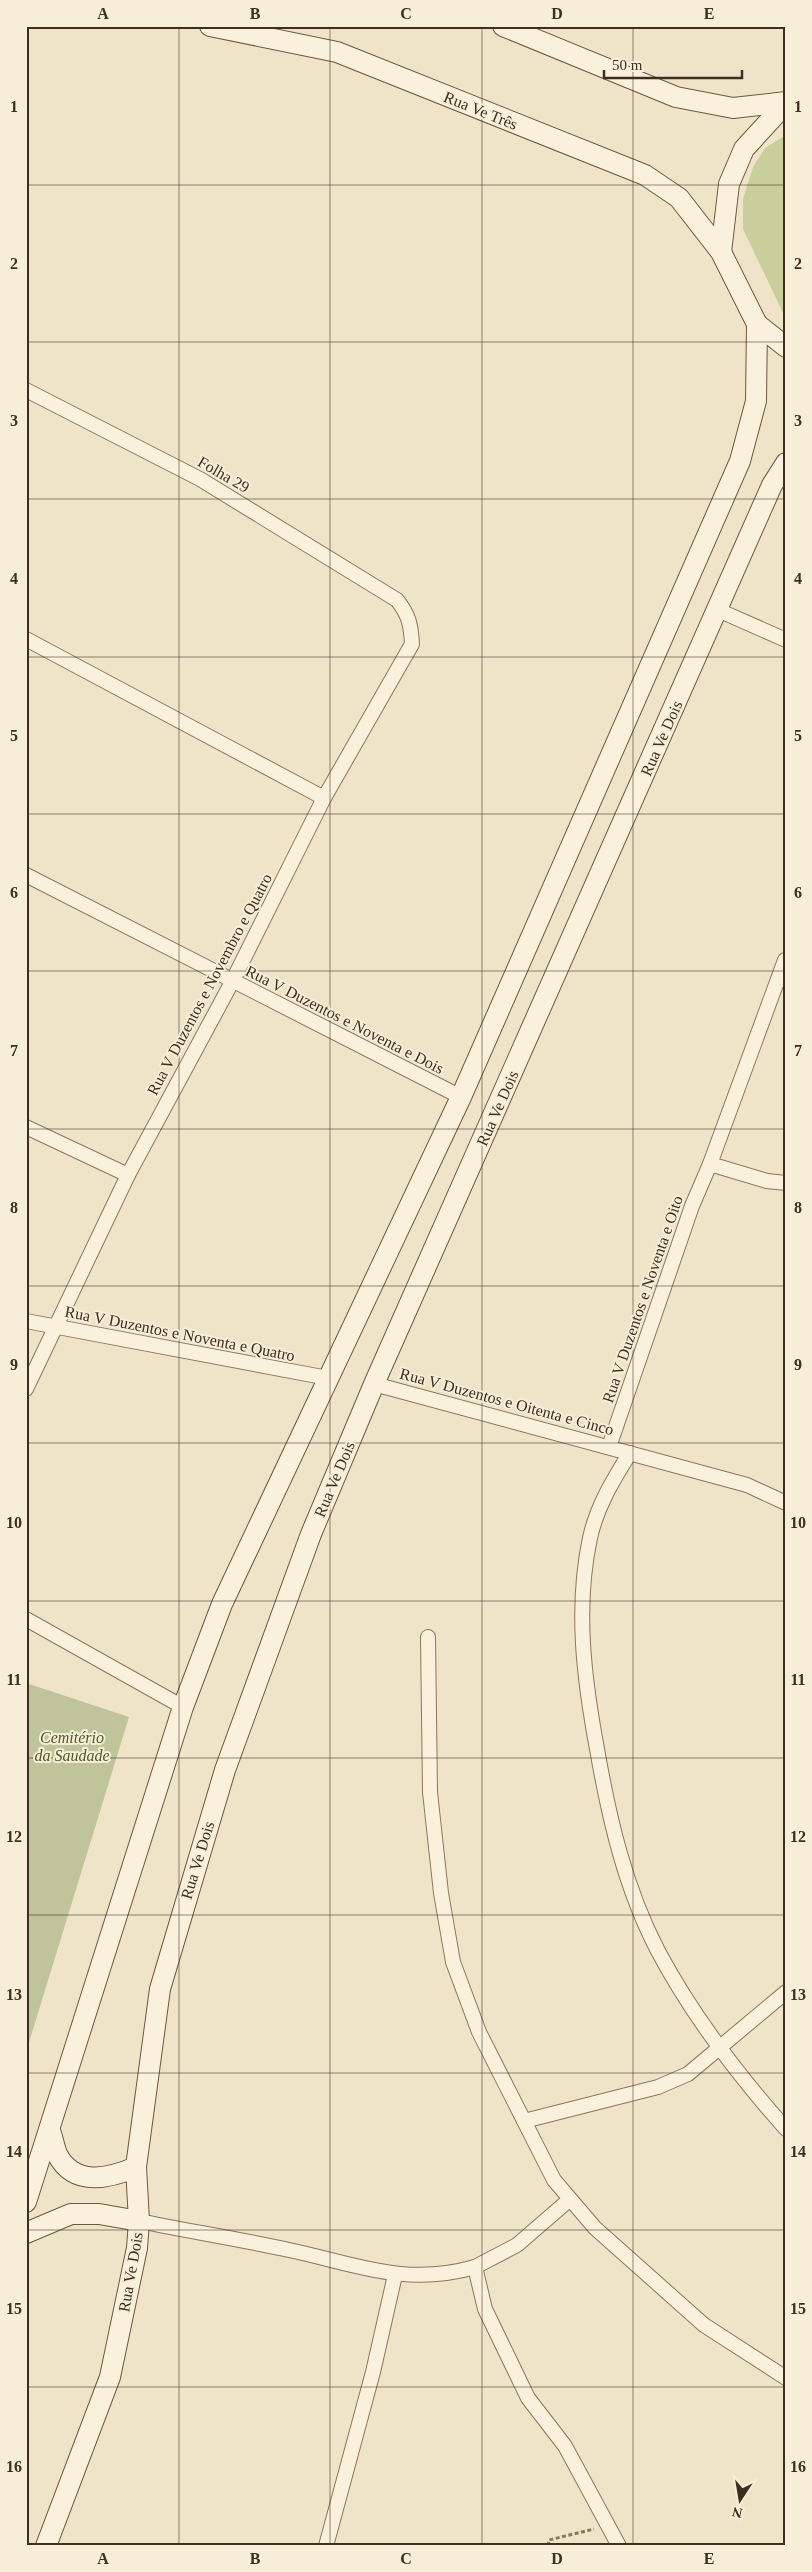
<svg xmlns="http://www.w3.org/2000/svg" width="812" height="2572" font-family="'Times New Roman',serif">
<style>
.green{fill:#c9cf9b}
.cemetery{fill:#bfc49a}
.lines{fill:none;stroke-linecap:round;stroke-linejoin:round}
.street-casing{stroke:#8d765c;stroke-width:16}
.secondary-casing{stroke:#6f573f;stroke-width:22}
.path{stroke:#8d765c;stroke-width:3;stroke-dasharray:4 2.5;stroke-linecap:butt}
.street{stroke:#faf1dc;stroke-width:14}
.secondary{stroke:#faf1dc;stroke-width:20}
.grid{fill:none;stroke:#3d2e20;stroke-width:1;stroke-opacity:0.55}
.labels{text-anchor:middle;stroke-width:4;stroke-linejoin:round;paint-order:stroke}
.street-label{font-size:16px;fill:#3d2e20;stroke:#f7eed8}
.park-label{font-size:16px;font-style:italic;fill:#4d5a26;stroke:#f7eed8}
.neatline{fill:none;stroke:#3d2e20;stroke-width:2}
.grid-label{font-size:16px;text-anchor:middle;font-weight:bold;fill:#3d2e20}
</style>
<rect width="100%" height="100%" fill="#f0e4c8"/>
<!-- green -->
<path class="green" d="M 786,135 L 786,319 L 743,229 L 743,199 L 753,167 L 765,148 Z"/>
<!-- cemetery -->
<path class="cemetery" d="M 26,1683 L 129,1717 L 26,2052 Z"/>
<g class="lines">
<!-- street casing -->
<g class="street-casing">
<g id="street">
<path d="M 26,390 L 200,479 L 397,600 C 409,615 411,625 412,644 L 324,798 L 232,982 L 128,1175 L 26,1389"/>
<path d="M 718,610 L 786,640"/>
<path d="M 26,639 L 324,798"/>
<path d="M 26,875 L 461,1097"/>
<path d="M 26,1127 L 128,1175"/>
<path d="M 710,1164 L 785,960"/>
<path d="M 26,1321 L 328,1378"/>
<path d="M 374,1384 L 747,1485 L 786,1503"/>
<path d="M 609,1447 L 692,1206 L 710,1164 L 767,1181 L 786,1183"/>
<path d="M 630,1453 C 613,1480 597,1506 590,1538 C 575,1608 584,1679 597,1749 C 609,1818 625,1888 658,1951 C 692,2015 738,2075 786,2129"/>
<path d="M 26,1619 L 183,1707"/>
<path d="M 428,1637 L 430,1792 L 441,1893 L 453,1962 L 479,2032 L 554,2180 L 595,2228 L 704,2325 L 786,2378"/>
<path d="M 524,2121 L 658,2087 L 688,2074 L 786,1992"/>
<path d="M 569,2200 L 517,2245 L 475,2267 L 485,2309 L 528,2398 L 565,2446 L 619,2546"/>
<path d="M 139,2221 C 188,2231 239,2239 289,2250 C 356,2264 405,2287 475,2267"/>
<path d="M 326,2546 L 373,2372 L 395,2275"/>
</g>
</g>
<!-- secondary casing -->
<g class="secondary-casing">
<g id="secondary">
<path d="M 210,26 L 337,52 L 645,175 L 679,198 L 721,252 L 757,324 L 786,347"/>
<path d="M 503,26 L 676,97 L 733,108 L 786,102"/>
<path d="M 721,252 L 729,184 L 744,149 L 786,103"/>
<path d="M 50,2131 C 53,2138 54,2147 57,2154 C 74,2187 108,2179 136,2167"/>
<path d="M 26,2202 L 183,1707 L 222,1604 L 461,1097 L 740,461 L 756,401 L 757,324"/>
<path d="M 26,2233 L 71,2214 L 99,2214 L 139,2221"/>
<path d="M 46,2546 L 110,2377 L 137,2248 L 139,2221 L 136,2167 L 160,1989 L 225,1770 L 311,1534 L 374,1384 L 772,485 L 786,463"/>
</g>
</g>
<!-- path -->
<path class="path" d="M 548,2546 L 549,2540 L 594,2529"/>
<!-- street -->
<use href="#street" class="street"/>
<!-- secondary -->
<use href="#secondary" class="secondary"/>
</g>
<!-- grid -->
<path class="grid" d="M 179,26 L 179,2546M 330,26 L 330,2546M 482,26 L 482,2546M 633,26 L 633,2546M 26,185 L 786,185M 26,342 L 786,342M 26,499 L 786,499M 26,657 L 786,657M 26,814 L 786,814M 26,971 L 786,971M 26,1129 L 786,1129M 26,1286 L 786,1286M 26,1443 L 786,1443M 26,1601 L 786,1601M 26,1758 L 786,1758M 26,1915 L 786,1915M 26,2073 L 786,2073M 26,2230 L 786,2230M 26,2387 L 786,2387"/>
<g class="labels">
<!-- street labels -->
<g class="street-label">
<text transform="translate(481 110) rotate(22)" y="6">Rua Ve Três</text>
<text transform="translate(224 474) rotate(30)" y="6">Folha 29</text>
<text transform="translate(661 738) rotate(-66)" y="6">Rua Ve Dois</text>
<text transform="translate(209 984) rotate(-62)" y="6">Rua V Duzentos e Novembro e Quatro</text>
<text transform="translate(345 1019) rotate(27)" y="6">Rua V Duzentos e Noventa e Dois</text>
<text transform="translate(497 1108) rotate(-66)" y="6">Rua Ve Dois</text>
<text transform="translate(642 1299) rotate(-71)" y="6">Rua V Duzentos e Noventa e Oito</text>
<text transform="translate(180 1333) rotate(11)" y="6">Rua V Duzentos e Noventa e Quatro</text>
<text transform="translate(507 1401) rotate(15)" y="6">Rua V Duzentos e Oitenta e Cinco</text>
<text transform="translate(334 1479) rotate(-67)" y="6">Rua Ve Dois</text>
<text transform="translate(197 1860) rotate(-73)" y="6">Rua Ve Dois</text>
<text transform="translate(130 2272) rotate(-80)" y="6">Rua Ve Dois</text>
</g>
<!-- park labels -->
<g class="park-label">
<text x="72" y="1743">Cemitério<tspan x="72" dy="18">da Saudade</tspan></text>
</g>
</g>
<!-- border -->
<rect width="812" height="2572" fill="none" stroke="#f7eed8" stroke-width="55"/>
<!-- north arrow -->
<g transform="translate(740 2500) rotate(192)" stroke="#f7eed8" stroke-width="4" paint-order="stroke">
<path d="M0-4L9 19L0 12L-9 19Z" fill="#3d2e20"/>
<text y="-8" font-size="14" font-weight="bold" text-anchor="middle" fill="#3d2e20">N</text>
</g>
<!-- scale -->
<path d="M604 70v8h138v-8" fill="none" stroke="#3d2e20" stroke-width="2.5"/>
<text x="612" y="70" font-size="15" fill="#3d2e20" stroke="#f7eed8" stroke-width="4" paint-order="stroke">50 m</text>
<rect x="28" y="28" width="756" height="2516" class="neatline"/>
<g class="grid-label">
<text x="103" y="19">A</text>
<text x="255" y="19">B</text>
<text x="406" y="19">C</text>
<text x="557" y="19">D</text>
<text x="709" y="19">E</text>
<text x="14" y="112">1</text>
<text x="798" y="112">1</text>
<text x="14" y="269">2</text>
<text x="798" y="269">2</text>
<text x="14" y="426">3</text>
<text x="798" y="426">3</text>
<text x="14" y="584">4</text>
<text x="798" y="584">4</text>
<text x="14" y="741">5</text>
<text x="798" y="741">5</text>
<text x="14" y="898">6</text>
<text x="798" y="898">6</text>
<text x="14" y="1056">7</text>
<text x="798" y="1056">7</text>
<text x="14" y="1213">8</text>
<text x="798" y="1213">8</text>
<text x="14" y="1370">9</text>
<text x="798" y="1370">9</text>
<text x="14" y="1528">10</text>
<text x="798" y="1528">10</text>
<text x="14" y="1685">11</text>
<text x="798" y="1685">11</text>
<text x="14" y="1842">12</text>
<text x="798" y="1842">12</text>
<text x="14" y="2000">13</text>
<text x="798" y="2000">13</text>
<text x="14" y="2157">14</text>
<text x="798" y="2157">14</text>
<text x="14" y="2314">15</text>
<text x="798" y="2314">15</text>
<text x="14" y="2472">16</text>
<text x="798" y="2472">16</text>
<text x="103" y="2564">A</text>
<text x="255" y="2564">B</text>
<text x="406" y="2564">C</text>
<text x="557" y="2564">D</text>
<text x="709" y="2564">E</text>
</g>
</svg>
